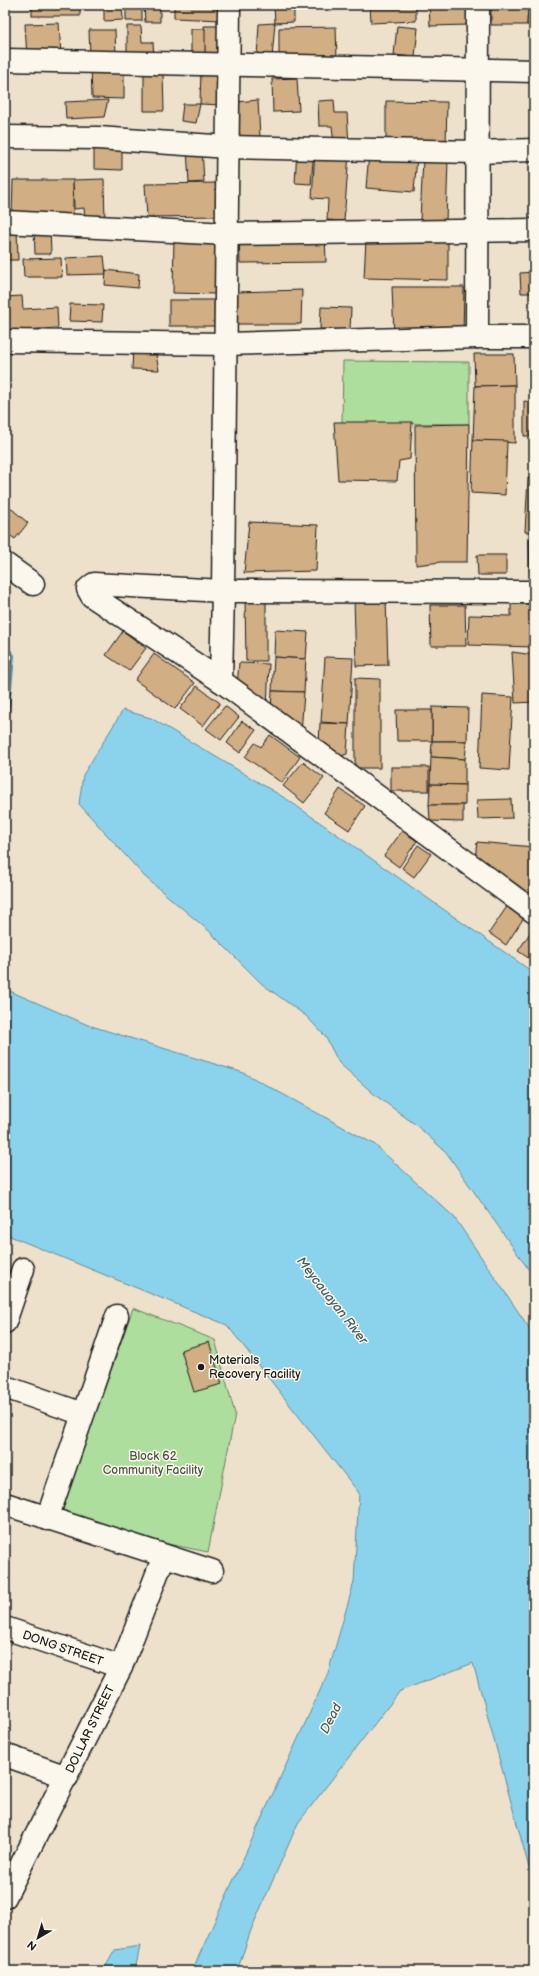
<svg xmlns="http://www.w3.org/2000/svg" width="539" height="1976" font-family="'Balsamiq Sans',sans-serif">
<style>
.green{fill:#adde9e;stroke:#647d5d}
.water{fill:#8bd3ec;stroke:#5f8a99}
.lines{fill:none;stroke-linecap:round;stroke-linejoin:round}
.stream{stroke:#5f8a99;stroke-width:8}
.building{fill:#d1ae83;stroke:#1c1c1c}
.minor-casing{stroke:#1c1c1c;stroke-width:25}
.minor{stroke:#fbf7ec;stroke-width:22}
.poi-dot{fill:#1c1c1c;stroke:#fbf7ec;stroke-width:1.5}
.labels{text-anchor:middle;stroke-width:3;stroke-linejoin:round;paint-order:stroke}
.poi-label{font-size:12px;fill:#1c1c1c;stroke:#fbf7ec;text-anchor:start}
.park-label{font-size:12px;fill:#485643;stroke:#fbf7ec}
.street-label{font-size:12px;fill:#1c1c1c;stroke:#fbf7ec}
.water-label{font-size:13px;font-style:italic;fill:#435c65;stroke:#fbf7ec}
</style>
<rect width="100%" height="100%" fill="#eee1cc"/>
<filter id="ink" filterUnits="userSpaceOnUse"><feTurbulence type="fractalNoise" baseFrequency=".025" numOctaves="2"/><feDisplacementMap in="SourceGraphic" scale="8" xChannelSelector="R" yChannelSelector="G"/><feConvolveMatrix kernelMatrix="1 2 1 2 8 2 1 2 1" color-interpolation-filters="sRGB"/></filter>
<g filter="url(#ink)">
<!-- green -->
<g class="green">
<path d="M 343,361 L 469,362 L 469,424 L 342,423 Z"/>
<path d="M 133,1308 L 215,1340 L 235,1414 L 208,1552 L 168,1544 L 61,1511 Z"/>
</g>
<!-- water -->
<g class="water">
<path d="M 123,710 L 151,718 L 288,800 L 534,973 L 534,1280 L 529,1270 L 446,1152 L 416,1125 L 375,1095 L 339,1063 L 325,1036 L 306,1016 L 262,984 L 209,931 L 145,877 L 79,804 L 83,775 Z"/>
<path d="M 5,989 L 88,1025 L 244,1073 L 374,1144 L 454,1217 L 534,1335 L 534,1886 L 473,1663 L 400,1691 L 298,1823 L 251,1930 L 237,1971 L 192,1971 L 328,1673 L 354,1582 L 359,1493 L 227,1325 L 5,1234 Z"/>
<path d="M 140,1946 L 135,1971 L 103,1971 L 115,1950 Z"/>
</g>
<g class="lines">
<!-- stream -->
<path class="stream" d="M 5,649 L 11,656 L 5,720"/>
</g>
<!-- building -->
<g class="building">
<rect x="32" y="5" width="48" height="11"/>
<path d="M 104,5 L 122,5 L 123,20 L 104,21 Z"/>
<rect x="126" y="5" width="16" height="16"/>
<path d="M 144,5 L 160,5 L 160,22 L 145,22 Z"/>
<path d="M 174,5 L 221,5 L 221,20 L 174,18 Z"/>
<path d="M 274,5 L 294,5 L 294,22 L 275,23 Z"/>
<path d="M 370,5 L 416,5 L 416,21 L 371,23 Z"/>
<path d="M 429,5 L 468,5 L 469,25 L 430,26 Z"/>
<path d="M 491,5 L 528,5 L 527,25 L 491,25 Z"/>
<path d="M 528,5 L 534,5 L 534,26 L 527,25 Z"/>
<path d="M 59,23 L 61,56 L 27,58 L 25,24 Z"/>
<path d="M 275,23 L 272,58 L 257,57 L 259,24 Z"/>
<path d="M 127,26 L 141,26 L 142,42 L 153,42 L 154,59 L 127,59 Z"/>
<path d="M 204,26 L 222,26 L 222,58 L 205,57 Z"/>
<path d="M 397,26 L 418,28 L 415,57 L 394,55 Z"/>
<path d="M 336,27 L 337,59 L 279,59 L 279,28 Z"/>
<rect x="191" y="29" width="14" height="28"/>
<path d="M 89,30 L 115,30 L 116,55 L 90,56 Z"/>
<path d="M 91,65 L 124,67 L 124,99 L 92,98 Z"/>
<path d="M 201,68 L 222,69 L 221,105 L 200,104 Z"/>
<path d="M 144,73 L 163,73 L 164,111 L 144,111 Z"/>
<path d="M 297,78 L 299,111 L 273,112 L 272,79 Z"/>
<path d="M 108,100 L 104,117 L 66,119 L 65,102 Z"/>
<path d="M 258,100 L 260,137 L 240,138 L 237,102 Z"/>
<path d="M 334,100 L 335,113 L 347,113 L 349,145 L 334,145 L 332,126 L 319,126 L 318,101 Z"/>
<path d="M 386,101 L 447,102 L 446,144 L 386,143 Z"/>
<path d="M 183,104 L 200,104 L 196,123 L 181,121 Z"/>
<path d="M 94,147 L 122,148 L 122,170 L 94,169 Z"/>
<path d="M 187,148 L 202,148 L 204,182 L 189,183 Z"/>
<path d="M 297,149 L 314,150 L 311,184 L 295,183 Z"/>
<path d="M 315,151 L 349,153 L 344,221 L 327,220 L 328,199 L 312,198 Z"/>
<path d="M 369,153 L 417,157 L 414,192 L 366,188 Z"/>
<path d="M 423,159 L 448,160 L 446,222 L 420,220 Z"/>
<path d="M 104,179 L 105,224 L 85,224 L 84,208 L 74,209 L 73,180 Z"/>
<path d="M 13,180 L 73,180 L 73,217 L 12,216 Z"/>
<path d="M 220,183 L 220,216 L 147,217 L 145,184 Z"/>
<path d="M 34,227 L 50,227 L 51,254 L 35,254 Z"/>
<path d="M 5,228 L 17,228 L 18,260 L 5,260 Z"/>
<path d="M 325,234 L 326,262 L 240,263 L 239,236 Z"/>
<path d="M 174,236 L 218,237 L 216,294 L 173,293 Z"/>
<path d="M 366,239 L 448,242 L 448,280 L 364,278 Z"/>
<path d="M 104,256 L 106,274 L 67,275 L 66,258 Z"/>
<path d="M 61,258 L 62,277 L 24,277 L 23,259 Z"/>
<path d="M 106,270 L 139,274 L 138,288 L 105,285 Z"/>
<path d="M 534,272 L 534,293 L 521,293 L 520,273 Z"/>
<path d="M 392,287 L 464,287 L 463,337 L 394,337 Z"/>
<path d="M 302,290 L 301,324 L 235,324 L 236,292 Z"/>
<path d="M 22,296 L 23,309 L 57,307 L 58,328 L 5,331 L 5,297 Z"/>
<rect x="169" y="300" width="46" height="26"/>
<path d="M 70,304 L 103,305 L 102,322 L 69,321 Z"/>
<path d="M 321,307 L 351,308 L 350,330 L 320,329 Z"/>
<path d="M 133,349 L 155,350 L 159,370 L 132,369 Z"/>
<path d="M 474,354 L 514,354 L 515,385 L 475,386 Z"/>
<path d="M 515,385 L 515,443 L 473,440 L 475,386 Z"/>
<path d="M 524,401 L 534,402 L 534,436 L 524,436 Z"/>
<path d="M 334,422 L 412,422 L 410,459 L 399,461 L 397,481 L 338,480 Z"/>
<path d="M 469,424 L 467,562 L 441,562 L 416,565 L 415,425 Z"/>
<path d="M 473,440 L 507,441 L 505,495 L 471,493 Z"/>
<path d="M 528,478 L 534,478 L 534,532 L 525,532 Z"/>
<path d="M 5,503 L 28,523 L 15,539 L 5,532 Z"/>
<path d="M 249,522 L 318,525 L 316,571 L 244,573 Z"/>
<path d="M 529,539 L 534,539 L 534,573 L 530,573 Z"/>
<path d="M 477,555 L 506,555 L 506,575 L 478,575 Z"/>
<path d="M 386,598 L 388,665 L 356,666 L 354,599 Z"/>
<path d="M 245,600 L 266,600 L 266,661 L 246,661 Z"/>
<path d="M 511,604 L 534,604 L 534,647 L 468,645 L 469,615 L 511,616 Z"/>
<path d="M 430,605 L 465,605 L 466,646 L 431,646 Z"/>
<path d="M 275,630 L 308,632 L 306,659 L 274,657 Z"/>
<path d="M 123,631 L 146,648 L 129,671 L 106,655 Z"/>
<path d="M 512,652 L 534,655 L 534,702 L 515,703 Z"/>
<path d="M 154,654 L 195,683 L 175,709 L 135,680 Z"/>
<path d="M 274,657 L 306,659 L 304,692 L 272,691 Z"/>
<path d="M 325,657 L 353,658 L 349,724 L 321,722 Z"/>
<path d="M 239,663 L 269,664 L 267,708 L 237,686 Z"/>
<path d="M 355,678 L 380,679 L 380,768 L 355,768 Z"/>
<path d="M 197,686 L 220,703 L 203,726 L 180,709 Z"/>
<path d="M 272,691 L 304,692 L 301,734 L 271,712 Z"/>
<path d="M 482,695 L 513,697 L 509,770 L 479,768 Z"/>
<path d="M 225,706 L 239,717 L 221,740 L 206,729 Z"/>
<path d="M 432,707 L 468,708 L 467,741 L 432,741 Z"/>
<path d="M 396,710 L 432,710 L 432,741 L 397,741 Z"/>
<path d="M 242,721 L 256,730 L 240,753 L 227,743 Z"/>
<path d="M 320,723 L 349,724 L 347,754 L 338,757 L 319,744 Z"/>
<path d="M 270,735 L 300,757 L 282,783 L 245,757 L 255,743 L 261,747 Z"/>
<path d="M 432,741 L 467,741 L 465,759 L 431,757 Z"/>
<path d="M 431,757 L 465,759 L 465,785 L 430,784 Z"/>
<path d="M 303,762 L 324,778 L 304,803 L 283,786 Z"/>
<rect x="391" y="767" width="38" height="24"/>
<path d="M 430,784 L 465,785 L 465,805 L 429,805 Z"/>
<path d="M 340,789 L 365,806 L 349,830 L 324,813 Z"/>
<path d="M 511,799 L 512,818 L 478,819 L 477,800 Z"/>
<path d="M 429,805 L 463,805 L 463,822 L 430,821 Z"/>
<path d="M 402,831 L 417,841 L 399,867 L 384,856 Z"/>
<path d="M 477,842 L 534,847 L 534,893 L 526,897 L 475,860 Z"/>
<path d="M 418,845 L 431,854 L 414,877 L 402,868 Z"/>
<path d="M 508,905 L 525,916 L 506,945 L 489,933 Z"/>
<path d="M 534,927 L 534,953 L 530,959 L 518,951 Z"/>
<path d="M 209,1342 L 222,1384 L 194,1392 L 181,1350 Z"/>
</g>
<g class="lines">
<!-- minor casing -->
<g class="minor-casing">
<g id="minor">
<path d="M 5,60 L 534,71"/>
<path d="M 5,137 L 98,138 L 228,147 L 477,152 L 534,150"/>
<path d="M 5,222 L 227,234 L 534,230"/>
<path d="M 477,337 L 478,5"/>
<path d="M 5,341 L 226,344 L 477,337 L 534,337"/>
<path d="M 5,564 L 33,584"/>
<path d="M 534,592 L 223,591 L 94,584 L 88,589 L 92,596 L 221,681 L 534,912"/>
<path d="M 221,681 L 223,591 L 229,5"/>
<path d="M 5,1322 L 23,1269"/>
<path d="M 5,1387 L 83,1414"/>
<path d="M 5,1504 L 212,1571"/>
<path d="M 47,1519 L 117,1316"/>
<path d="M 5,1628 L 121,1667"/>
<path d="M 5,1755 L 67,1777"/>
<path d="M 5,1897 L 121,1667 L 164,1556"/>
</g>
</g>
<!-- minor -->
<use href="#minor" class="minor"/>
</g>
</g>
<!-- markers -->
<circle class="poi-dot" cx="201" cy="1367" r="4"/>
<g class="labels">
<!-- poi labels -->
<g class="poi-label">
<text x="209" y="1364">Materials<tspan x="209" dy="14">Recovery Facility</tspan></text>
</g>
<!-- park labels -->
<g class="park-label">
<text x="153" y="1460">Block 62<tspan x="153" dy="14">Community Facility</tspan></text>
</g>
<!-- street labels -->
<g class="street-label">
<text transform="translate(63 1648) rotate(19)" y="4">DONG STREET</text>
<text transform="translate(90 1729) rotate(-64)" y="4">DOLLAR STREET</text>
</g>
<!-- water labels -->
<g class="water-label">
<text transform="translate(333 1300) rotate(52)" y="5">Meycauayan River</text>
<text transform="translate(330 1718) rotate(-63)" y="5">Dead</text>
</g>
</g>
<!-- margin -->
<rect width="539" height="1976" fill="none" stroke="#fbf7ec" stroke-width="20"/>
<rect x="10" y="10" width="519" height="1956" fill="none" stroke="#1c1c1c" stroke-width="1.5" filter="url(#ink)"/>
<!-- north arrow -->
<g transform="translate(38 1938) rotate(218)" stroke="#fbf7ec" stroke-width="3" paint-order="stroke">
<path d="M0-3L7 15L0 10L-7 15Z" fill="#1c1c1c"/>
<text y="-6" font-size="11" font-weight="bold" text-anchor="middle" fill="#1c1c1c">N</text>
</g>
</svg>
